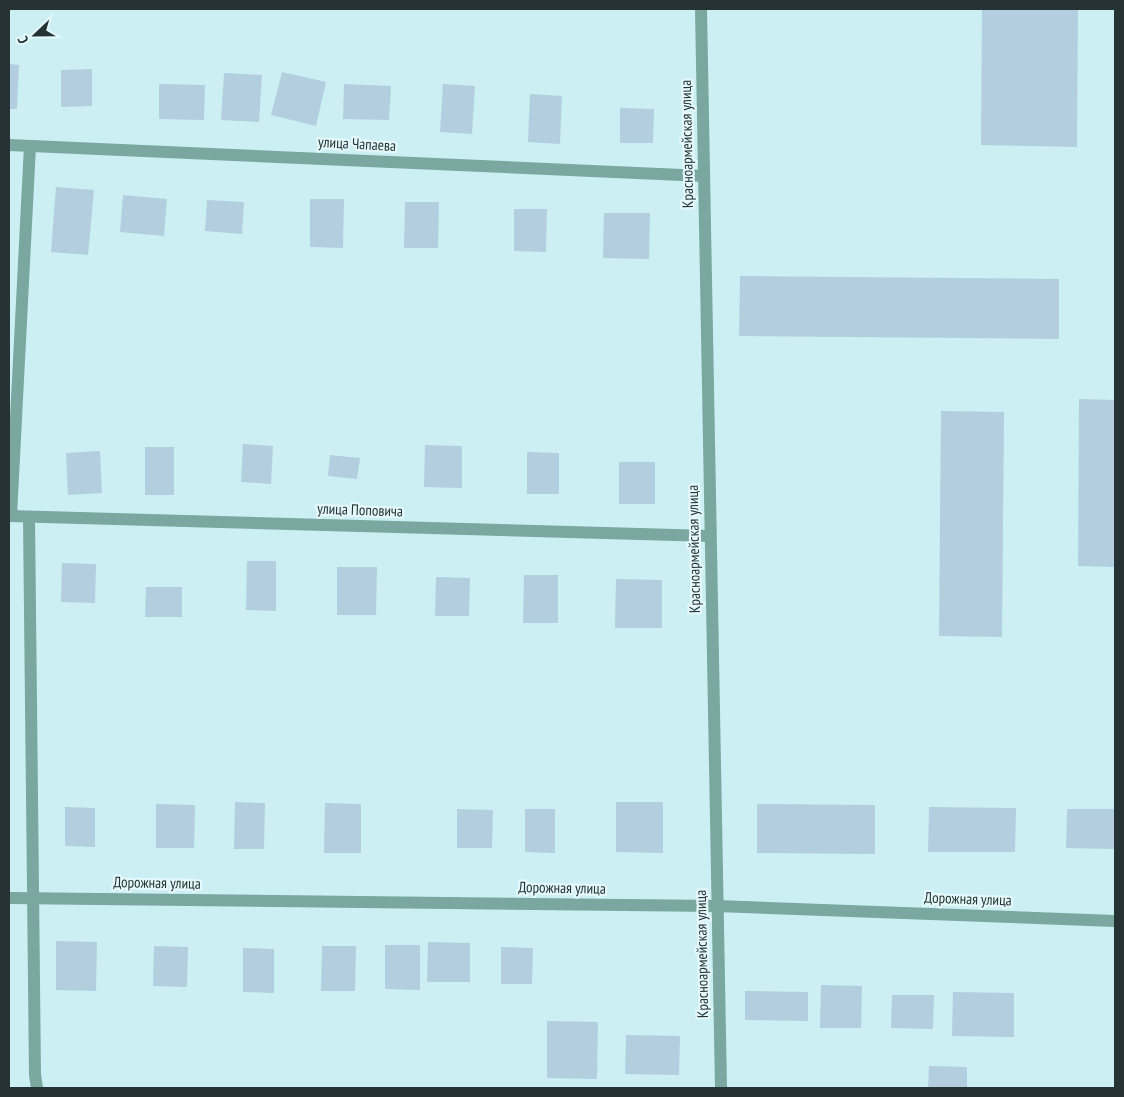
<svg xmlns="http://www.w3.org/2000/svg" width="1124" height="1097" font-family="'PT Sans Narrow',sans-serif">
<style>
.building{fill:#b3cede}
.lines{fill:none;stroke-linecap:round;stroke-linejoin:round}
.minor{stroke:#7aa79f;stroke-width:12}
.labels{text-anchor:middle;stroke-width:4.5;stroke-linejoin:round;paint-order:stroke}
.street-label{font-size:15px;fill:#253335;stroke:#e5f9fd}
</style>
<rect width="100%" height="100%" fill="#cceff4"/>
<!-- building -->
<g class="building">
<path d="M 982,9 L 1078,9 L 1077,147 L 981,145 Z"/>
<path d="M 9,64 L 19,65 L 17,109 L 9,109 Z"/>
<path d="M 92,69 L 92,106 L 61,107 L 61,70 Z"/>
<path d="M 282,72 L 326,82 L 316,126 L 271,115 Z"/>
<path d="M 224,73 L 262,75 L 259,122 L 221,120 Z"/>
<path d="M 159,84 L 205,85 L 204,120 L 159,119 Z"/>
<path d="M 344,84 L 391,86 L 389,120 L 343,119 Z"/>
<path d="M 443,84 L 475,86 L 472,134 L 440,132 Z"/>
<path d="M 530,94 L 562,96 L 560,144 L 528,142 Z"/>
<path d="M 620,108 L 654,109 L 653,143 L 620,143 Z"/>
<path d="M 56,187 L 94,190 L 88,255 L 51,252 Z"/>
<path d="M 123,195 L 167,199 L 164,236 L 120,232 Z"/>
<path d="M 310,199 L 344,199 L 343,248 L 310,247 Z"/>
<path d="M 207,200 L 244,202 L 242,234 L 205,231 Z"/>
<path d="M 405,202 L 439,202 L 438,248 L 404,248 Z"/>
<path d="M 514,209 L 547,209 L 546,252 L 514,251 Z"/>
<path d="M 604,213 L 650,213 L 649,259 L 603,258 Z"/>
<path d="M 740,276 L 1059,279 L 1059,339 L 739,336 Z"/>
<path d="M 1079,399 L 1115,400 L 1115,567 L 1078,566 Z"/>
<path d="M 941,411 L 1004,412 L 1002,637 L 939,636 Z"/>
<path d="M 243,444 L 273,446 L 271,484 L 241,482 Z"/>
<path d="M 425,445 L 462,446 L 462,488 L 424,487 Z"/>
<rect x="145" y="447" width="29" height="48"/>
<path d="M 100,451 L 102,493 L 68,495 L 66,453 Z"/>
<path d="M 527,452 L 559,453 L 559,494 L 527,494 Z"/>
<path d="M 330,455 L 360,458 L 357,479 L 328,476 Z"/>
<rect x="619" y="462" width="36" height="42"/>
<path d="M 247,561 L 276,561 L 276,611 L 246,610 Z"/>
<path d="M 62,563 L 96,564 L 95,603 L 61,602 Z"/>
<path d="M 337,567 L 377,567 L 376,615 L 337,615 Z"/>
<path d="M 524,575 L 558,575 L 558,623 L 523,623 Z"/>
<path d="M 436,577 L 470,578 L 469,616 L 435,616 Z"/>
<path d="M 616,579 L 662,580 L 662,628 L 615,628 Z"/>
<path d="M 146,587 L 182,587 L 182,617 L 145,617 Z"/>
<path d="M 235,802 L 265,803 L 264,849 L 234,849 Z"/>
<path d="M 616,802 L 663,802 L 663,853 L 616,852 Z"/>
<path d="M 325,803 L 361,804 L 361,853 L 324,853 Z"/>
<path d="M 156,804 L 195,805 L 194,848 L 156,848 Z"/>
<path d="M 757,804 L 875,805 L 875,854 L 757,853 Z"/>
<path d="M 65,807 L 95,808 L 95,847 L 65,846 Z"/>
<path d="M 929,807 L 1016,808 L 1015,852 L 928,852 Z"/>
<path d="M 457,809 L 493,810 L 492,848 L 457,848 Z"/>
<path d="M 525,809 L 555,809 L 555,853 L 525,852 Z"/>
<path d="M 1067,809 L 1115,809 L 1115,849 L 1066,848 Z"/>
<path d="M 56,941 L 97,942 L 96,991 L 56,990 Z"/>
<path d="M 428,942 L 470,943 L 470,982 L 427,982 Z"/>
<path d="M 385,945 L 420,945 L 420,990 L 385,989 Z"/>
<path d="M 154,946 L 188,947 L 187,987 L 153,986 Z"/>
<path d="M 322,946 L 356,946 L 355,991 L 321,991 Z"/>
<path d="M 501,947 L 533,948 L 532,984 L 501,984 Z"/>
<path d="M 243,948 L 274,949 L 274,993 L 243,992 Z"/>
<path d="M 821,985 L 862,986 L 861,1028 L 820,1028 Z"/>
<path d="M 745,991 L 808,992 L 808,1021 L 745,1020 Z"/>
<path d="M 953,992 L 1014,993 L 1014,1037 L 952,1036 Z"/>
<path d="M 892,995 L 934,995 L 933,1029 L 891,1028 Z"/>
<path d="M 547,1021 L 598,1022 L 597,1079 L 547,1078 Z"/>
<path d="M 626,1035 L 680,1036 L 679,1075 L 625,1074 Z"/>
<path d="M 929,1066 L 967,1067 L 967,1088 L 928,1088 Z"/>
</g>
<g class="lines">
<!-- minor -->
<g class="minor">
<path d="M 701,9 L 721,1088"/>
<path d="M 9,145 L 704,176"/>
<path d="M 9,516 L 710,536"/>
<path d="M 11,516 L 30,146"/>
<path d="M 29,517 L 35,1075 L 37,1088"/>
<path d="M 9,898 L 717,906 L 1115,921"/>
</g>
</g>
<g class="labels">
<!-- street labels -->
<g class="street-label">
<text transform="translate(357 144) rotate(3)" y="5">улица Чапаева</text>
<text transform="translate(687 144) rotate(-91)" y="5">Красноармейская улица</text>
<text transform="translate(360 510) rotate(2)" y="5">улица Поповича</text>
<text transform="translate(694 549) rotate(-91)" y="5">Красноармейская улица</text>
<text transform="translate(157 883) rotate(1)" y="5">Дорожная улица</text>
<text transform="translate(562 888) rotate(1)" y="5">Дорожная улица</text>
<text transform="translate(968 899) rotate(2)" y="5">Дорожная улица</text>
<text transform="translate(702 954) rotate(-91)" y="5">Красноармейская улица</text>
</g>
</g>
<!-- border -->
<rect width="1124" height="1097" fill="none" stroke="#253335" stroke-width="20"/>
<!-- north arrow -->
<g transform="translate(35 35) rotate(248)" stroke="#e5f9fd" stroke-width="4" paint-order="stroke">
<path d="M0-4L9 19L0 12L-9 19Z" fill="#253335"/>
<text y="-8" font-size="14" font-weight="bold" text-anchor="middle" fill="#253335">С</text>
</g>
</svg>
